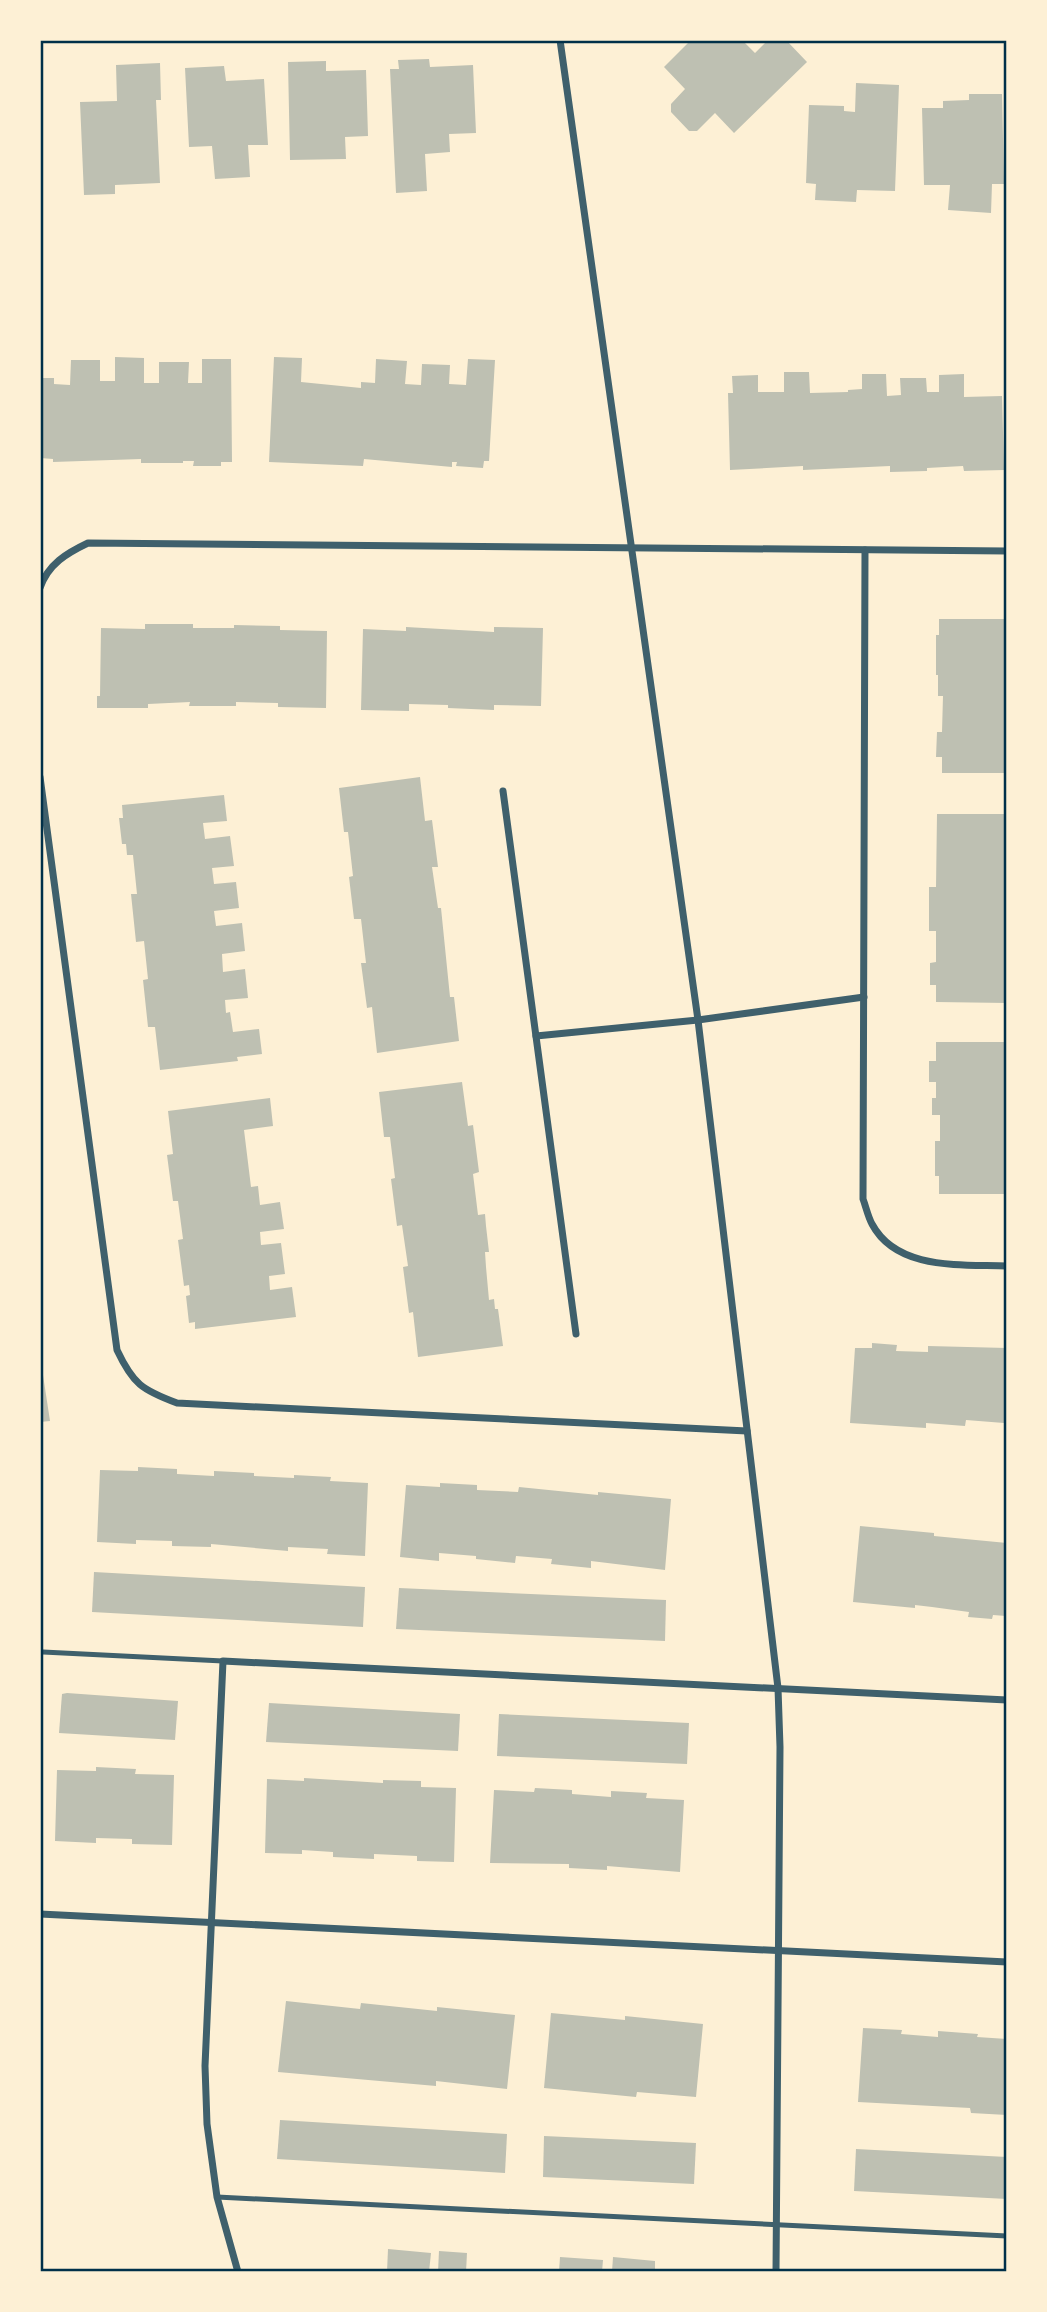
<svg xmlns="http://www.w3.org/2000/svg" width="1047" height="2312" font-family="'PT Serif',serif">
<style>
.building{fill:#bec0b2}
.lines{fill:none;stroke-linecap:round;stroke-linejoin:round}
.service{stroke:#3f606c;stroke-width:5}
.minor{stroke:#3f606c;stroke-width:7}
.neatline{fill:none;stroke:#003049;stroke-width:2.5}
</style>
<rect width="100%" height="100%" fill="#fdf0d5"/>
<!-- building -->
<g class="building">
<path d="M 691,40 L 742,40 L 755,53 L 768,40 L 786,40 L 807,62 L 734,133 L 715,113 L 697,131 L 689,131 L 671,112 L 671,104 L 685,89 L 664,67 Z"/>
<path d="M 429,59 L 430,67 L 473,65 L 476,133 L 449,134 L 450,152 L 425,154 L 427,191 L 396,193 L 390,69 L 399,69 L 398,60 Z"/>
<path d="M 326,61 L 326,71 L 366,70 L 368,136 L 345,137 L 346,159 L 290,160 L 288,62 Z"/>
<path d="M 160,63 L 161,100 L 156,100 L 160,183 L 115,185 L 115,194 L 84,195 L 80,102 L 117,101 L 116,65 Z"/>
<path d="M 224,66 L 226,81 L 264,79 L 268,145 L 248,145 L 250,177 L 215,179 L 212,146 L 189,147 L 185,68 Z"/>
<path d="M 856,83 L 899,85 L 895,191 L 857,190 L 856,202 L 815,200 L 816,184 L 806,183 L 809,105 L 844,106 L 844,111 L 855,112 Z"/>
<path d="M 969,94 L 1002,94 L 1004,184 L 992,184 L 991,213 L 948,210 L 950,185 L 924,185 L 922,108 L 943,108 L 943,101 L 969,100 Z"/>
<path d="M 115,357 L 144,358 L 144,383 L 159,383 L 159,362 L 189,362 L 188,383 L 202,383 L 202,359 L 231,359 L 232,462 L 221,462 L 221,466 L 193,466 L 194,461 L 183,461 L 183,463 L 141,463 L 141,459 L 53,462 L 53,459 L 40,458 L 40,378 L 54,378 L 54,384 L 70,385 L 71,360 L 100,360 L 100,381 L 115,381 Z"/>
<path d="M 274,357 L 302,358 L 301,382 L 361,388 L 361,382 L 375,383 L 376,359 L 407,361 L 405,384 L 421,385 L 422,364 L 450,365 L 449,384 L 466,385 L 468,359 L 495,360 L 489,461 L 484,461 L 483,468 L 456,466 L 457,462 L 452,462 L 452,467 L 364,459 L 363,466 L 269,462 Z"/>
<path d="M 784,372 L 809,372 L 810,393 L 848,392 L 848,390 L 862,389 L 862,374 L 886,374 L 887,396 L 901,395 L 900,378 L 926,378 L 927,392 L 939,392 L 939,375 L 964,374 L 964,397 L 1002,396 L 1004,470 L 964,471 L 963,466 L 927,468 L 927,471 L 890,472 L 890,466 L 803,470 L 803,466 L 730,470 L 728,393 L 733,393 L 732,376 L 758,375 L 758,392 L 784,392 Z"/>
<path d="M 939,619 L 1007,619 L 1007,773 L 942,773 L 942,757 L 936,757 L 937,732 L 942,732 L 943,696 L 938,696 L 938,675 L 936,675 L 936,635 L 939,635 Z"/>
<path d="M 145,624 L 193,624 L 193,628 L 234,628 L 234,625 L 280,626 L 280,630 L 327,631 L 326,708 L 278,707 L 278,703 L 236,702 L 236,706 L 189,706 L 190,702 L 148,704 L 148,708 L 97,708 L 97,696 L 100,696 L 101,628 L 145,629 Z"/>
<path d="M 406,627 L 494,632 L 494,627 L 543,628 L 541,706 L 494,705 L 494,710 L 448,708 L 448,705 L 409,704 L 409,711 L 361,710 L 363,629 L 406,631 Z"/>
<path d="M 420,777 L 425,821 L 432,820 L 438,867 L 432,867 L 438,908 L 441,908 L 450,997 L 454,997 L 459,1041 L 377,1053 L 372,1007 L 367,1008 L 361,963 L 366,963 L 361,919 L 354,919 L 349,877 L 353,876 L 348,832 L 344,832 L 339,788 Z"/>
<path d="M 224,795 L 227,821 L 203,823 L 205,839 L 230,836 L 234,866 L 212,868 L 214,884 L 236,882 L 239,908 L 214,911 L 216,926 L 242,923 L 245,951 L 222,954 L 223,972 L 245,969 L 248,998 L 225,1000 L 226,1013 L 230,1012 L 233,1032 L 259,1029 L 262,1054 L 237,1057 L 238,1061 L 160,1070 L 155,1027 L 148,1027 L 143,980 L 148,979 L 144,941 L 136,942 L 131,894 L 137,894 L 133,855 L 127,855 L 126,844 L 122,844 L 119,818 L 123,818 L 122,805 Z"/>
<path d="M 937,814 L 1007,814 L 1007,1003 L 936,1002 L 936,985 L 930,985 L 930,963 L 936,962 L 936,931 L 929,931 L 929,887 L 936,887 Z"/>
<path d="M 936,1042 L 1007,1042 L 1007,1194 L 939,1194 L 939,1176 L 935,1176 L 935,1141 L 940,1141 L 940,1115 L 932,1115 L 932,1098 L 936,1098 L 936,1082 L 929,1082 L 929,1061 L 936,1061 Z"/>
<path d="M 462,1082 L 468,1126 L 473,1125 L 479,1172 L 473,1174 L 478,1215 L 485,1214 L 486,1226 L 489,1252 L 485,1252 L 486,1267 L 489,1300 L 494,1299 L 495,1309 L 498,1309 L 503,1346 L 418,1357 L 413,1312 L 409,1313 L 403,1267 L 408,1266 L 402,1225 L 397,1226 L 391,1179 L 395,1178 L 390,1137 L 384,1137 L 379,1092 Z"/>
<path d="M 270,1098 L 273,1126 L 244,1130 L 251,1187 L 258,1186 L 260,1205 L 280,1202 L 284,1229 L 260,1232 L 261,1245 L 281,1243 L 285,1274 L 269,1276 L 270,1290 L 292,1287 L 296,1317 L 195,1329 L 195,1322 L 189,1323 L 186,1296 L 190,1295 L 189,1285 L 184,1286 L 178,1240 L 183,1239 L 178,1201 L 173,1201 L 167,1155 L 173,1154 L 168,1111 Z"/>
<path d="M 872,1343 L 897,1345 L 896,1351 L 928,1352 L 928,1346 L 1007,1348 L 1007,1427 L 1004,1427 L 1004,1423 L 966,1420 L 965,1426 L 926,1423 L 926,1428 L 850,1423 L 855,1348 L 872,1348 Z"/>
<path d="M 40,1375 L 43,1375 L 50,1421 L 40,1422 Z"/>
<path d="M 138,1467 L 177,1469 L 177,1474 L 214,1476 L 214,1471 L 254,1473 L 254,1476 L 294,1478 L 294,1475 L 331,1477 L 330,1481 L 368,1483 L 365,1556 L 327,1554 L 328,1549 L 288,1547 L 288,1551 L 211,1544 L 211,1547 L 172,1546 L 172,1541 L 136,1540 L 136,1544 L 97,1542 L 100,1470 L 138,1471 Z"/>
<path d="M 440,1483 L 477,1485 L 477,1490 L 518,1492 L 519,1487 L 598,1495 L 598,1492 L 671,1499 L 665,1570 L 591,1561 L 591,1568 L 551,1564 L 552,1559 L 516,1556 L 515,1563 L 476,1559 L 476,1556 L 439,1553 L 439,1561 L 400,1557 L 406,1485 L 440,1487 Z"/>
<path d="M 860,1526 L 934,1533 L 934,1536 L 1007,1543 L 1006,1616 L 993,1615 L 992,1619 L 968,1617 L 969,1612 L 932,1607 L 915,1605 L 915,1608 L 853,1602 Z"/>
<path d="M 94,1572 L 365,1587 L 363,1627 L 92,1612 Z"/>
<path d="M 399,1588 L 666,1600 L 665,1641 L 396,1629 Z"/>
<path d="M 67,1693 L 178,1701 L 175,1740 L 59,1733 L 62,1694 Z"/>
<path d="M 269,1703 L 460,1714 L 458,1751 L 266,1742 Z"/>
<path d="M 499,1714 L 689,1723 L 687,1764 L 497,1756 Z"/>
<path d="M 96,1767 L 136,1769 L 135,1774 L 174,1775 L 172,1845 L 132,1844 L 132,1839 L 96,1838 L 96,1843 L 55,1841 L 57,1770 L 96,1771 Z"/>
<path d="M 304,1778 L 383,1783 L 383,1780 L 421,1781 L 421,1787 L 456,1788 L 454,1862 L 417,1861 L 417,1856 L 374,1854 L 374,1859 L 333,1857 L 333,1852 L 302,1850 L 302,1854 L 265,1853 L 267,1779 L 304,1781 Z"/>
<path d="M 535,1788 L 572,1790 L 572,1794 L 611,1797 L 611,1791 L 647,1793 L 646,1798 L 684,1800 L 680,1872 L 607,1866 L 607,1870 L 569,1868 L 569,1864 L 490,1863 L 494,1790 L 534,1792 Z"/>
<path d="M 286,2001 L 360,2009 L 361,2003 L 437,2011 L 437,2007 L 515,2015 L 507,2089 L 436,2081 L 436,2086 L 278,2072 Z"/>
<path d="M 551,2013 L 625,2020 L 625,2016 L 703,2024 L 696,2097 L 637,2092 L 636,2097 L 544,2088 Z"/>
<path d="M 863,2028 L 902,2030 L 901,2034 L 938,2037 L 938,2031 L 978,2034 L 977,2037 L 1007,2039 L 1007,2115 L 971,2113 L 970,2108 L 858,2102 Z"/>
<path d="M 280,2120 L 507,2134 L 505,2173 L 277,2159 Z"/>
<path d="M 544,2136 L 696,2143 L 694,2184 L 543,2177 Z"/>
<path d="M 856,2149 L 1007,2157 L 1007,2199 L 854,2191 Z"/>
<path d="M 388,2249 L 431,2253 L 429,2272 L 387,2272 Z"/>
<path d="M 439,2251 L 467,2253 L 466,2272 L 438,2272 Z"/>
<path d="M 560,2257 L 603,2260 L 602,2272 L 559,2272 Z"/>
<path d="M 613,2257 L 655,2261 L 655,2272 L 612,2272 Z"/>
</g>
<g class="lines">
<!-- service -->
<g class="service">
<path d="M 43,1652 L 223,1661"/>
<path d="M 217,2197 L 1007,2236"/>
</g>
<!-- minor -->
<g class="minor">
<path d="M 560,40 L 698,1020 L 778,1688 L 780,1747 L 776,2272"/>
<path d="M 865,550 L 863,1199 C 866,1207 868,1217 872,1224 C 897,1271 962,1264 1007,1266"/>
<path d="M 40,588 C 48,564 67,553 88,543 L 1007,551"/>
<path d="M 40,777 L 117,1350 C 133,1384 142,1390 177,1403 L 747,1431"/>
<path d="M 503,791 L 576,1334"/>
<path d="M 536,1036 L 698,1020 L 864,997"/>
<path d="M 40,1914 L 1007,1962"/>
<path d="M 238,2272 L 217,2197 L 207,2124 L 205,2066 L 223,1661 L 1007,1700"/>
</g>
</g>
<!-- border -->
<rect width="1047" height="2312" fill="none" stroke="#fdf0d5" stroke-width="84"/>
<rect x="42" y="42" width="963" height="2228" class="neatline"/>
</svg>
